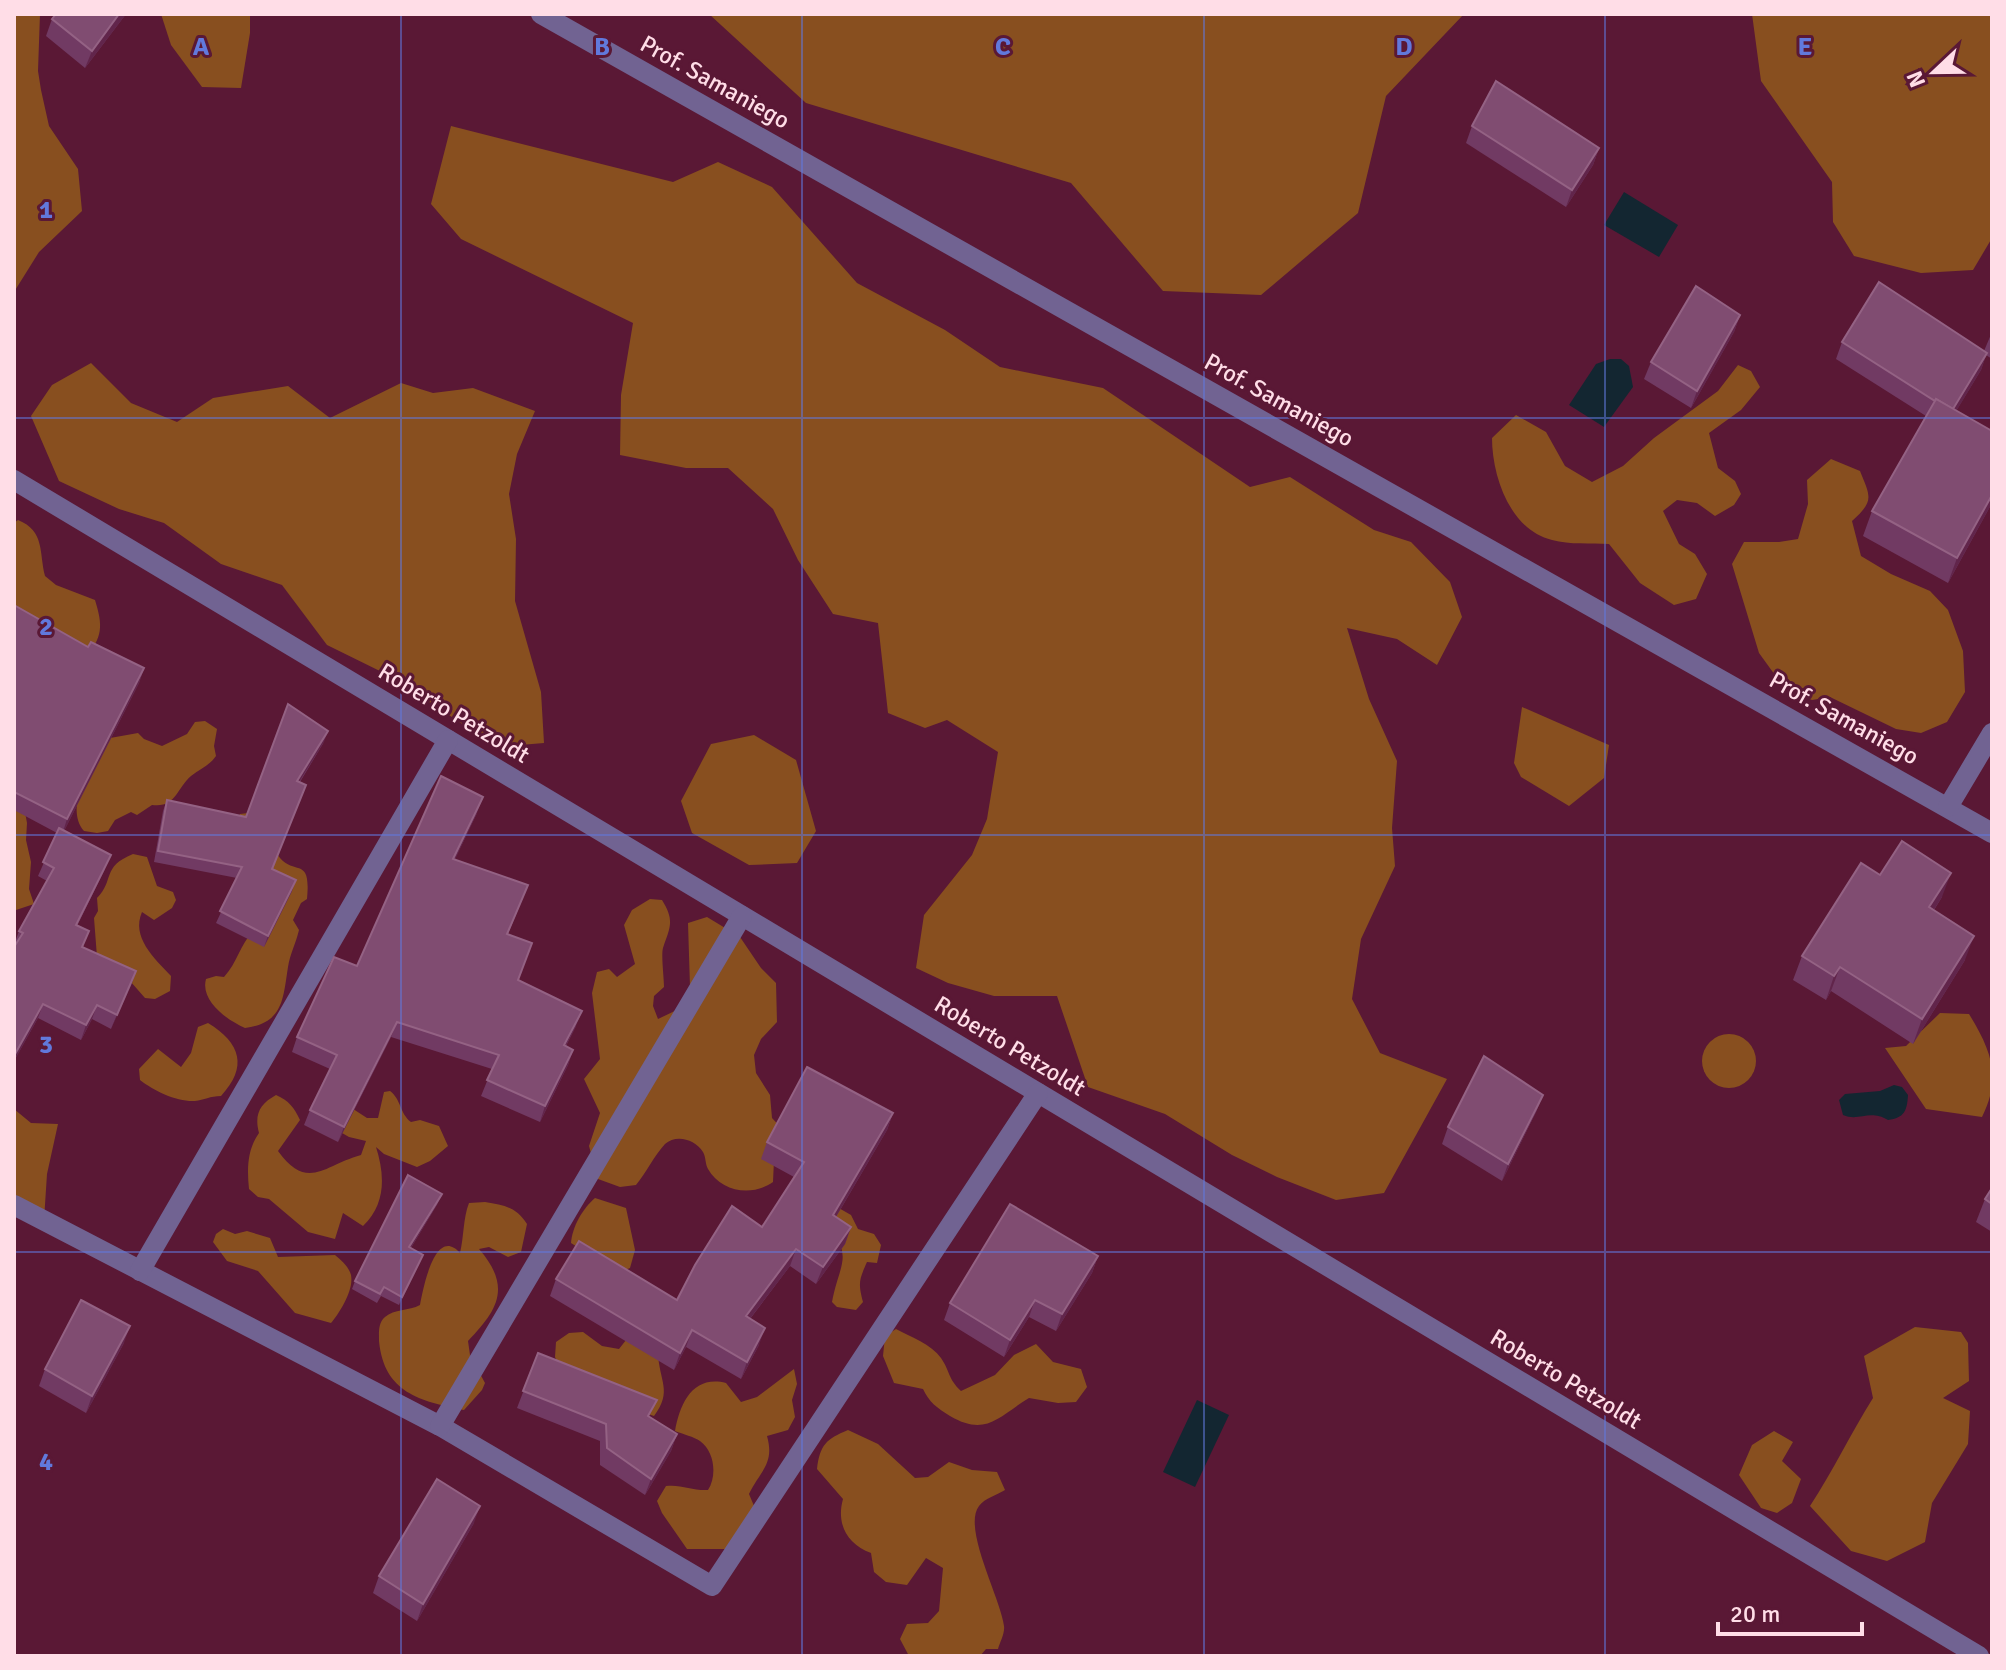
<svg xmlns="http://www.w3.org/2000/svg" width="2006" height="1670" font-family="Signika,sans-serif">
<style>
.forest{fill:#884f1f}
.water{fill:#132631}
.lines{fill:none;stroke-linecap:round;stroke-linejoin:round}
.minor{stroke:#716392;stroke-width:20}
.wall{fill:#713a63}
.shaded-wall{fill:#61254b}
.building{fill:#804c71;stroke:#946284;stroke-width:2}
.grid{fill:none;stroke:#6179dc;stroke-width:2;stroke-opacity:0.55}
.labels{text-anchor:middle;stroke-width:6;stroke-linejoin:round;paint-order:stroke}
.street-label{font-size:24px;fill:#ffdde7;stroke:#5a1835}
.grid-label{font-size:26px;text-anchor:middle;font-weight:bold;fill:#6179dc;stroke:#5a1835;stroke-width:6;stroke-linejoin:round;paint-order:stroke}
</style>
<rect width="100%" height="100%" fill="#5a1835"/>
<!-- forest -->
<g class="forest">
<path d="M 14,14 L 40,14 L 38,71 L 41,90 L 49,126 L 78,169 L 82,211 L 39,252 L 14,292 Z"/>
<path d="M 161,14 L 250,14 L 250,33 L 241,88 L 202,87 L 171,45 Z"/>
<path d="M 709,14 L 1464,14 L 1386,96 L 1358,213 L 1261,295 L 1163,291 L 1071,183 L 806,103 Z"/>
<path d="M 1752,14 L 1992,14 L 1992,238 L 1973,270 L 1921,273 L 1854,256 L 1833,222 L 1832,182 L 1761,81 Z"/>
<path d="M 451,126 L 673,182 L 718,162 L 772,187 L 857,283 L 945,330 L 1000,367 L 1103,388 L 1250,487 L 1290,477 L 1374,530 L 1411,542 L 1450,582 L 1462,617 L 1437,665 L 1397,639 L 1347,628 L 1369,699 L 1397,761 L 1392,828 L 1395,866 L 1361,939 L 1352,999 L 1380,1053 L 1447,1079 L 1384,1193 L 1336,1200 L 1277,1177 L 1232,1155 L 1165,1114 L 1088,1087 L 1057,996 L 994,996 L 948,983 L 916,968 L 924,915 L 972,855 L 987,819 L 998,752 L 947,720 L 925,728 L 888,713 L 878,623 L 833,614 L 798,560 L 773,509 L 728,468 L 686,468 L 620,455 L 621,395 L 633,323 L 461,239 L 431,204 Z"/>
<path d="M 91,363 L 131,403 L 177,422 L 213,398 L 288,386 L 330,418 L 401,383 L 433,393 L 473,388 L 535,411 L 517,454 L 509,494 L 516,539 L 515,601 L 541,692 L 544,743 L 497,747 L 390,676 L 327,645 L 282,585 L 221,564 L 164,523 L 119,509 L 59,481 L 31,416 L 52,385 Z"/>
<path d="M 1738,365 L 1751,371 L 1760,387 L 1741,410 L 1709,433 L 1718,468 L 1735,481 L 1741,494 L 1734,505 L 1715,516 L 1697,503 L 1677,500 L 1663,511 L 1679,544 L 1695,554 L 1707,574 L 1696,599 L 1674,605 L 1640,583 L 1609,544 C 1591,543 1570,545 1552,540 C 1510,530 1492,476 1492,438 L 1516,415 L 1546,432 L 1565,466 L 1592,482 L 1623,466 L 1654,438 L 1718,391 Z"/>
<path d="M 1831,459 L 1860,471 C 1871,498 1874,501 1852,521 L 1861,556 L 1891,574 L 1930,591 L 1948,610 L 1963,651 L 1965,692 L 1947,722 L 1921,733 L 1896,729 L 1830,697 L 1812,700 L 1785,689 L 1759,653 L 1732,564 L 1744,542 L 1779,542 L 1798,539 L 1808,504 L 1807,480 Z"/>
<path d="M 18,520 C 45,531 39,552 45,576 L 56,585 L 95,600 C 103,626 103,637 85,658 L 14,611 L 14,523 Z"/>
<path d="M 1522,707 L 1609,745 L 1604,778 L 1569,806 L 1521,777 L 1514,763 Z"/>
<path d="M 205,721 L 217,729 L 214,746 L 216,756 C 209,766 200,769 191,776 C 176,789 176,808 152,805 L 137,815 L 131,812 L 115,820 L 108,831 L 97,833 L 84,831 C 64,808 90,765 99,740 L 138,733 L 144,739 L 162,746 L 187,734 L 195,722 Z"/>
<path d="M 754,735 L 796,760 L 816,831 L 797,863 L 749,865 L 692,833 L 681,801 L 711,744 Z"/>
<path d="M 14,751 L 27,823 L 26,840 L 31,862 L 29,889 L 34,904 L 16,910 L 14,910 Z"/>
<path d="M 257,812 C 264,826 270,846 280,858 C 296,876 311,856 307,899 L 301,903 L 293,920 L 299,930 C 296,943 290,954 288,967 C 283,998 284,1023 245,1028 C 227,1020 200,1001 206,979 L 216,976 L 224,977 C 237,963 240,945 253,931 L 234,827 L 240,814 Z"/>
<path d="M 133,854 L 147,857 L 157,886 L 173,892 L 176,900 L 172,908 L 154,920 L 142,912 C 131,937 154,958 171,976 L 170,991 L 155,999 L 145,998 L 123,973 L 97,957 L 94,918 L 98,911 L 97,898 C 115,880 101,867 133,854 Z"/>
<path d="M 650,899 L 662,900 C 675,921 670,927 663,948 C 661,955 664,977 664,987 L 654,996 L 653,1006 L 658,1019 L 681,1008 L 690,987 L 688,923 L 707,917 L 740,937 L 761,968 L 776,983 L 777,1022 L 761,1039 L 754,1055 L 756,1073 L 770,1095 L 772,1118 L 786,1133 L 774,1160 L 773,1182 C 752,1197 721,1192 708,1169 C 705,1164 706,1157 703,1152 C 695,1139 676,1134 665,1144 C 654,1156 646,1173 636,1185 L 620,1187 L 598,1179 L 589,1146 L 600,1113 L 584,1079 L 600,1059 L 592,993 L 597,972 L 609,969 L 617,977 L 635,964 L 624,925 L 632,910 Z"/>
<path d="M 1940,1013 L 1969,1014 C 1991,1050 2002,1077 1982,1117 L 1926,1109 L 1885,1048 L 1906,1046 Z"/>
<path d="M 208,1023 C 241,1043 248,1067 221,1096 C 210,1096 204,1100 195,1101 C 177,1102 154,1091 140,1080 L 139,1069 L 158,1049 L 181,1067 L 191,1053 L 198,1027 Z"/>
<circle cx="1729" cy="1061" r="27"/>
<path d="M 390,1091 C 401,1099 400,1114 411,1122 L 420,1120 L 439,1126 L 448,1146 L 430,1161 L 417,1167 L 384,1154 L 376,1147 C 385,1175 386,1204 363,1226 L 343,1213 L 335,1239 L 308,1232 L 269,1199 L 258,1197 L 249,1189 C 247,1169 247,1150 259,1133 C 254,1114 260,1104 276,1095 C 289,1101 294,1107 300,1120 L 278,1151 C 308,1192 324,1165 361,1155 L 366,1141 L 349,1137 L 328,1125 L 347,1105 L 367,1118 L 378,1118 L 384,1092 Z"/>
<path d="M 14,1109 L 31,1123 L 58,1124 L 47,1174 L 44,1220 L 14,1200 Z"/>
<path d="M 595,1198 L 626,1208 L 635,1250 L 630,1268 L 618,1273 L 571,1243 C 572,1227 583,1208 595,1198 Z"/>
<path d="M 485,1202 C 504,1205 516,1207 527,1224 L 521,1252 L 508,1257 L 489,1247 L 479,1249 C 512,1287 498,1310 468,1341 L 470,1355 L 485,1383 L 482,1390 L 464,1410 C 420,1401 384,1393 379,1341 C 379,1332 378,1323 385,1317 C 394,1309 409,1311 420,1305 C 423,1289 435,1225 460,1253 C 464,1237 463,1218 469,1203 Z"/>
<path d="M 837,1207 L 851,1215 L 858,1229 L 874,1234 L 881,1245 L 877,1263 L 867,1262 C 859,1280 858,1283 863,1302 L 856,1310 L 837,1307 L 832,1302 C 840,1260 856,1256 821,1219 Z"/>
<path d="M 223,1229 L 235,1234 L 247,1231 L 270,1238 L 278,1257 L 335,1255 C 341,1260 349,1267 351,1275 C 354,1290 340,1312 331,1323 L 295,1313 L 258,1271 L 227,1261 L 213,1242 L 216,1234 Z"/>
<path d="M 1915,1327 L 1961,1332 L 1968,1343 L 1969,1381 L 1943,1398 L 1970,1411 L 1968,1444 L 1932,1503 L 1925,1542 L 1887,1561 L 1851,1551 L 1810,1506 C 1833,1471 1851,1433 1873,1398 L 1864,1356 Z"/>
<path d="M 896,1329 C 911,1337 931,1344 941,1358 C 950,1371 948,1379 961,1391 L 995,1375 L 1014,1355 L 1036,1344 L 1053,1362 L 1081,1369 L 1087,1387 L 1076,1402 L 1058,1403 L 1029,1398 C 998,1417 986,1437 950,1416 C 937,1408 929,1402 923,1389 L 894,1383 L 883,1356 L 885,1336 Z"/>
<path d="M 583,1332 L 602,1346 L 619,1349 L 630,1335 L 658,1353 C 659,1381 673,1391 654,1416 L 568,1387 L 555,1357 L 556,1342 L 569,1333 Z"/>
<path d="M 794,1369 L 797,1384 L 792,1400 L 795,1417 L 788,1430 L 767,1436 C 775,1464 760,1471 749,1494 L 757,1513 L 726,1549 L 687,1549 L 662,1513 L 657,1501 L 666,1486 C 681,1484 693,1491 708,1490 C 717,1476 715,1452 700,1441 C 694,1437 683,1434 675,1431 C 680,1403 693,1375 726,1383 L 741,1402 L 757,1397 Z"/>
<path d="M 848,1430 L 878,1444 L 915,1478 L 928,1477 L 949,1462 L 972,1470 L 997,1472 L 1005,1490 C 997,1495 985,1498 979,1506 C 962,1528 1001,1599 1004,1626 C 1005,1633 1000,1642 998,1649 L 986,1649 L 980,1656 L 909,1656 L 900,1639 L 907,1624 L 928,1623 L 939,1611 L 943,1568 L 926,1558 L 907,1585 L 886,1582 L 874,1572 L 871,1553 C 847,1544 836,1524 843,1499 L 817,1469 C 820,1445 826,1439 848,1430 Z"/>
<path d="M 1774,1431 L 1793,1442 L 1782,1461 L 1801,1479 L 1792,1503 L 1777,1513 L 1761,1508 L 1739,1475 L 1752,1445 Z"/>
</g>
<!-- water -->
<g class="water">
<path d="M 1624,192 L 1678,225 L 1659,257 L 1604,225 Z"/>
<path d="M 1610,359 L 1621,359 L 1629,366 L 1633,387 L 1604,427 L 1569,405 L 1596,364 Z"/>
<path d="M 1894,1085 L 1902,1087 L 1908,1095 C 1907,1110 1905,1118 1888,1120 C 1869,1109 1859,1122 1843,1115 L 1839,1100 L 1845,1094 L 1880,1091 Z"/>
<path d="M 1197,1400 L 1229,1415 L 1195,1487 L 1163,1472 Z"/>
</g>
<g class="lines">
<!-- minor -->
<g class="minor">
<path d="M 541,14 L 1992,833"/>
<path d="M 14,480 L 1979,1656"/>
<path d="M 1948,807 L 1992,733"/>
<path d="M 14,1205 L 440,1426 L 712,1586 L 1038,1093"/>
<path d="M 140,1271 L 448,740"/>
<path d="M 440,1426 L 742,916"/>
</g>
</g>
<!-- wall -->
<g class="wall">
<path d="M 126,14 L 85,68 L 46,36 L 52,19 Z"/>
<path d="M 1472,126 L 1599,148 L 1593,165 L 1566,207 L 1466,143 Z"/>
<path d="M 1740,315 L 1734,332 L 1691,408 L 1644,379 L 1651,362 Z"/>
<path d="M 1992,332 L 1992,359 L 1986,355 L 1981,370 L 1956,411 L 1992,431 L 1992,503 L 1948,583 L 1863,536 L 1872,511 L 1926,416 L 1836,359 L 1842,342 L 1984,351 Z"/>
<path d="M 14,605 L 88,647 L 144,668 L 139,683 L 64,831 L 105,869 L 77,926 L 83,948 L 136,971 L 111,1029 L 92,1019 L 81,1040 L 38,1018 L 14,1061 L 14,945 L 19,931 L 47,881 L 38,876 L 57,833 L 14,810 Z"/>
<path d="M 324,742 L 300,782 L 273,869 L 292,891 L 264,947 L 216,923 L 237,878 L 154,862 L 163,811 L 167,800 L 246,817 Z"/>
<path d="M 477,813 L 455,859 L 522,900 L 508,934 L 518,980 L 576,1026 L 566,1046 L 573,1050 L 568,1065 L 540,1122 L 481,1096 L 492,1069 L 391,1037 L 338,1142 L 304,1125 L 310,1110 L 330,1069 L 292,1052 L 297,1037 L 357,966 Z"/>
<path d="M 1880,875 L 1942,897 L 1934,910 L 1965,960 L 1913,1044 L 1831,991 L 1826,1000 L 1793,980 L 1802,956 Z"/>
<path d="M 1543,1095 L 1536,1112 L 1502,1181 L 1442,1144 L 1448,1127 Z"/>
<path d="M 893,1113 L 887,1130 L 836,1217 L 851,1227 L 845,1244 L 816,1284 L 790,1266 L 750,1319 L 759,1345 L 741,1379 L 686,1347 L 674,1370 L 550,1296 L 556,1279 L 677,1300 L 762,1227 L 794,1177 L 761,1159 L 767,1142 Z"/>
<path d="M 1992,1188 L 1992,1232 L 1976,1222 L 1985,1199 Z"/>
<path d="M 438,1203 L 411,1248 L 423,1255 L 399,1305 L 381,1296 L 377,1303 L 352,1289 L 355,1281 Z"/>
<path d="M 1098,1256 L 1092,1273 L 1056,1331 L 1029,1317 L 1004,1357 L 944,1320 L 950,1303 Z"/>
<path d="M 124,1343 L 86,1413 L 39,1386 L 45,1369 Z"/>
<path d="M 538,1353 L 677,1434 L 671,1451 L 645,1495 L 600,1465 L 600,1441 L 517,1408 Z"/>
<path d="M 474,1523 L 417,1621 L 373,1593 L 379,1576 Z"/>
</g>
<!-- shaded-wall -->
<g class="shaded-wall">
<path d="M 119,14 L 126,14 L 85,68 L 92,51 Z"/>
<path d="M 1599,148 L 1593,165 L 1566,207 L 1572,190 Z"/>
<path d="M 1740,315 L 1734,332 L 1691,408 L 1697,391 Z"/>
<path d="M 1987,353 L 1981,370 L 1946,428 L 1952,412 Z"/>
<path d="M 1992,495 L 1992,503 L 1948,583 L 1957,558 Z"/>
<path d="M 144,668 L 139,683 L 62,835 L 67,819 Z"/>
<path d="M 328,731 L 324,742 L 293,792 L 297,781 Z"/>
<path d="M 483,797 L 477,813 L 448,874 L 453,859 Z"/>
<path d="M 111,855 L 105,869 L 70,939 L 76,925 Z"/>
<path d="M 1951,873 L 1942,897 L 1920,931 L 1929,907 Z"/>
<path d="M 296,880 L 292,891 L 264,947 L 268,936 Z"/>
<path d="M 1974,936 L 1965,960 L 1913,1044 L 1922,1019 Z"/>
<path d="M 1840,967 L 1831,991 L 1826,1000 L 1834,976 Z"/>
<path d="M 136,971 L 131,986 L 111,1029 L 117,1015 Z"/>
<path d="M 43,1004 L 38,1018 L 14,1061 L 14,1056 Z"/>
<path d="M 97,1005 L 92,1019 L 81,1040 L 86,1025 Z"/>
<path d="M 582,1011 L 576,1026 L 558,1060 L 564,1045 Z"/>
<path d="M 397,1022 L 391,1037 L 338,1142 L 344,1127 Z"/>
<path d="M 573,1050 L 568,1065 L 540,1122 L 545,1106 Z"/>
<path d="M 1543,1095 L 1536,1112 L 1502,1181 L 1508,1164 Z"/>
<path d="M 893,1113 L 887,1130 L 827,1232 L 833,1215 Z"/>
<path d="M 442,1194 L 438,1203 L 406,1256 L 409,1247 Z"/>
<path d="M 851,1227 L 845,1244 L 816,1284 L 823,1267 Z"/>
<path d="M 796,1249 L 790,1266 L 739,1333 L 746,1316 Z"/>
<path d="M 423,1255 L 420,1263 L 399,1305 L 402,1297 Z"/>
<path d="M 1098,1256 L 1092,1273 L 1056,1331 L 1062,1314 Z"/>
<path d="M 1035,1300 L 1029,1317 L 1004,1357 L 1010,1340 Z"/>
<path d="M 130,1326 L 124,1343 L 86,1413 L 92,1396 Z"/>
<path d="M 765,1328 L 759,1345 L 741,1379 L 747,1362 Z"/>
<path d="M 692,1330 L 686,1347 L 674,1370 L 680,1353 Z"/>
<path d="M 677,1434 L 671,1451 L 645,1495 L 651,1479 Z"/>
<path d="M 480,1506 L 474,1523 L 417,1621 L 423,1604 Z"/>
</g>
<!-- building -->
<g class="building">
<path d="M 56,14 L 119,14 L 92,51 L 52,19 Z"/>
<path d="M 1496,81 L 1599,148 L 1572,190 L 1472,126 Z"/>
<path d="M 1879,282 L 1987,353 L 1953,409 L 1936,399 L 1935,401 L 1842,342 Z"/>
<path d="M 1696,286 L 1740,315 L 1697,391 L 1651,362 Z"/>
<path d="M 1936,399 L 1992,431 L 1992,495 L 1957,558 L 1872,511 Z"/>
<path d="M 14,605 L 88,647 L 91,642 L 144,668 L 67,819 L 14,792 Z"/>
<path d="M 288,704 L 328,731 L 297,781 L 306,785 L 272,869 L 296,880 L 268,936 L 220,911 L 242,867 L 158,851 L 167,800 L 246,817 Z"/>
<path d="M 441,776 L 483,797 L 453,859 L 528,885 L 507,934 L 532,943 L 518,980 L 582,1011 L 564,1045 L 573,1050 L 545,1106 L 487,1080 L 499,1055 L 397,1022 L 344,1127 L 310,1110 L 337,1055 L 297,1037 L 334,957 L 357,966 Z"/>
<path d="M 59,828 L 111,855 L 76,925 L 89,931 L 82,947 L 136,971 L 117,1015 L 97,1005 L 86,1025 L 43,1004 L 14,1056 L 14,947 L 23,933 L 19,931 L 54,868 L 43,862 Z"/>
<path d="M 1902,841 L 1951,873 L 1929,907 L 1974,936 L 1922,1019 L 1840,967 L 1834,976 L 1802,956 L 1861,863 L 1880,875 Z"/>
<path d="M 1484,1056 L 1543,1095 L 1508,1164 L 1448,1127 Z"/>
<path d="M 807,1067 L 893,1113 L 833,1215 L 851,1227 L 823,1267 L 796,1249 L 746,1316 L 765,1328 L 747,1362 L 692,1330 L 680,1353 L 556,1279 L 579,1241 L 677,1300 L 695,1265 L 732,1206 L 762,1227 L 804,1162 L 767,1142 Z"/>
<path d="M 408,1175 L 442,1194 L 409,1247 L 423,1255 L 402,1297 L 384,1287 L 380,1294 L 355,1281 Z"/>
<path d="M 1992,1188 L 1992,1204 L 1985,1199 Z"/>
<path d="M 1010,1204 L 1098,1256 L 1062,1314 L 1035,1300 L 1010,1340 L 950,1303 Z"/>
<path d="M 81,1300 L 130,1326 L 92,1396 L 45,1369 Z"/>
<path d="M 538,1353 L 657,1400 L 648,1416 L 677,1434 L 651,1479 L 607,1448 L 606,1424 L 523,1391 Z"/>
<path d="M 437,1479 L 480,1506 L 423,1604 L 379,1576 Z"/>
</g>
<!-- grid -->
<path class="grid" d="M 401,14 L 401,1656M 802,14 L 802,1656M 1204,14 L 1204,1656M 1605,14 L 1605,1656M 14,418 L 1992,418M 14,835 L 1992,835M 14,1252 L 1992,1252"/>
<g class="labels">
<!-- street labels -->
<g class="street-label">
<text transform="translate(715 82) rotate(29)" y="8">Prof. Samaniego</text>
<text transform="translate(1279 400) rotate(29)" y="8">Prof. Samaniego</text>
<text transform="translate(454 713) rotate(31)" y="8">Roberto Petzoldt</text>
<text transform="translate(1844 718) rotate(29)" y="8">Prof. Samaniego</text>
<text transform="translate(1010 1046) rotate(31)" y="8">Roberto Petzoldt</text>
<text transform="translate(1566 1379) rotate(31)" y="8">Roberto Petzoldt</text>
</g>
</g>
<g class="grid-label">
<text x="201" y="55">A</text>
<text x="602" y="55">B</text>
<text x="1003" y="55">C</text>
<text x="1404" y="55">D</text>
<text x="1805" y="55">E</text>
<text x="46" y="218">1</text>
<text x="46" y="635">2</text>
<text x="46" y="1053">3</text>
<text x="46" y="1470">4</text>
</g>
<!-- border -->
<rect width="2006" height="1670" fill="none" stroke="#ffdde7" stroke-width="32"/>
<!-- north arrow -->
<g transform="translate(1934 72) rotate(248)" stroke="#5a1835" stroke-width="6" paint-order="stroke">
<path d="M0-6L14 30L0 20L-14 30Z" fill="#ffdde7"/>
<text y="-12" font-size="22" font-weight="bold" text-anchor="middle" fill="#ffdde7">N</text>
</g>
<!-- scale -->
<path d="M1718 1622v12h144v-12" fill="none" stroke="#ffdde7" stroke-width="4"/>
<text x="1730" y="1622" font-size="24" fill="#ffdde7" stroke="#5a1835" stroke-width="6" paint-order="stroke">20 m</text>
</svg>
